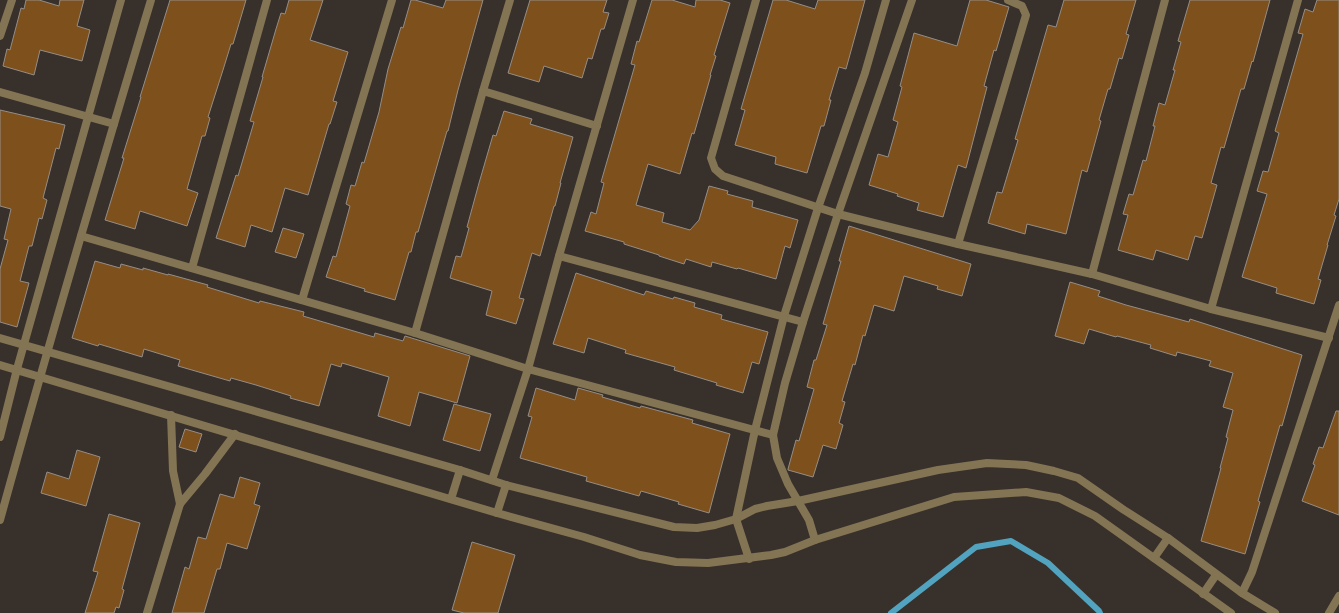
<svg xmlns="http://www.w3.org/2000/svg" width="1339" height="613" font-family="'Public Sans',sans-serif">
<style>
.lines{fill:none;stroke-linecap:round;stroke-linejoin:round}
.stream{stroke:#52a3c0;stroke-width:6}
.building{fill:#7e511c;stroke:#958d86}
.minor{stroke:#837453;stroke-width:8}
</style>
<rect width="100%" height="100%" fill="#38302b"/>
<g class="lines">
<!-- stream -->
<path class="stream" d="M 891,613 L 976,547 L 1011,541 L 1048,563 L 1099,611 L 1100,613"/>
</g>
<!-- building -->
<g class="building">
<path d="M 26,0 L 39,0 L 59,6 L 60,0 L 84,0 L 77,26 L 90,30 L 82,61 L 40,50 L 34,75 L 3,66 L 7,49 L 10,50 L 21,8 L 24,9 Z"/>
<path d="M 170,0 L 246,0 L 233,44 L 231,44 L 223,70 L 208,117 L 210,118 L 205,136 L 202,136 L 187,189 L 198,193 L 187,226 L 140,211 L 135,229 L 105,220 L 124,158 L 122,158 L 141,97 L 140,97 Z"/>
<path d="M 289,0 L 323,0 L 310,40 L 348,52 L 333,101 L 337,102 L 330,124 L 329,124 L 308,195 L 285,188 L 272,232 L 251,225 L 245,247 L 216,238 L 236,175 L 238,176 L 254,122 L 250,121 L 263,77 L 262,77 L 276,29 L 281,13 L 285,14 Z"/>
<path d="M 411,0 L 415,0 L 443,8 L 446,0 L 483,0 L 458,90 L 448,131 L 447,131 L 418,232 L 416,232 L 411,252 L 409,252 L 395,300 L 364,291 L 365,289 L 326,277 L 333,256 L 336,257 L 350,206 L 346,204 L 351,185 L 355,186 L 362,162 L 364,163 L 379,112 L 388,69 L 401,27 L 403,28 Z"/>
<path d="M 530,0 L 607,0 L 603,12 L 609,13 L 604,29 L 601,29 L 592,59 L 588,58 L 582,78 L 544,66 L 539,82 L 508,73 Z"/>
<path d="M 652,0 L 672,0 L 695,7 L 696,0 L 720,0 L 730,3 L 714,55 L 716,56 L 710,75 L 711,75 L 694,134 L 692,133 L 680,174 L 648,164 L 636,205 L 664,213 L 662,222 L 690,230 L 699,220 L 709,186 L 728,191 L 727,194 L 753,201 L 752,207 L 798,220 L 790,248 L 785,246 L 776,279 L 738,268 L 737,269 L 712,262 L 711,267 L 686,259 L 684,264 L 659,256 L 659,255 L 624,244 L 624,242 L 585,231 L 591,212 L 596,214 L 604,183 L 601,182 L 635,65 L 631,64 L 637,41 L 639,42 Z"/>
<path d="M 773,0 L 786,0 L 815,9 L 818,0 L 865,0 L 846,69 L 839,67 L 829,100 L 831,100 L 824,126 L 821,126 L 807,173 L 775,164 L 776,157 L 735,145 L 745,110 L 741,109 Z"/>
<path d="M 970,0 L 986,0 L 1009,7 L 996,51 L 994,50 L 984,86 L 987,87 L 966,168 L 958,165 L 943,217 L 917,210 L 919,203 L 897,196 L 898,194 L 869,185 L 878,154 L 888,157 L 898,122 L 893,120 L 902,87 L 900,86 L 914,33 L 957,46 Z"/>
<path d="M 1064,0 L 1136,0 L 1126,34 L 1129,35 L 1122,59 L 1119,58 L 1110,89 L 1108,89 L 1099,120 L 1101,121 L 1087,172 L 1082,170 L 1066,234 L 1027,224 L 1025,234 L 988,223 L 997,192 L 1002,193 L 1018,140 L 1015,139 L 1048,25 L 1056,27 Z"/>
<path d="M 1190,0 L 1270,0 L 1253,62 L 1252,61 L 1244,89 L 1241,89 L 1224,148 L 1221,147 L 1211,183 L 1217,185 L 1202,238 L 1195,236 L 1188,260 L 1156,250 L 1153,260 L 1118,250 L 1128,215 L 1123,214 L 1129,194 L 1133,195 L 1143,160 L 1146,161 L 1155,126 L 1153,126 L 1159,103 L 1165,105 L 1175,70 L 1173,70 L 1181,42 L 1178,41 Z"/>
<path d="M 1317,0 L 1339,0 L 1339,199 L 1334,215 L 1336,216 L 1327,245 L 1328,245 L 1318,279 L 1321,280 L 1314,304 L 1276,293 L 1277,288 L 1242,277 L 1267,194 L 1257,191 L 1263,171 L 1268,172 L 1279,133 L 1275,131 L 1303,34 L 1298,33 L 1305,9 L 1313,12 Z"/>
<path d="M 0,110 L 65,125 L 59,149 L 56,148 L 43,198 L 47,200 L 42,219 L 39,218 L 32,246 L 29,246 L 20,281 L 29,283 L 17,327 L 0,322 L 0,269 L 8,240 L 4,239 L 11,209 L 0,206 Z"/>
<path d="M 504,111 L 532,119 L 530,124 L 573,137 L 560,183 L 561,183 L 555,206 L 554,206 L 540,256 L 532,253 L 519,298 L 524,299 L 516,324 L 486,315 L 492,291 L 450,278 L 456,256 L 461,257 L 469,228 L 467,227 L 479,183 L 493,135 L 496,136 Z"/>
<path d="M 849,226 L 971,264 L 962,296 L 937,289 L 938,286 L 904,276 L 894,311 L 874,305 L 865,336 L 863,335 L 855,365 L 853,364 L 842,401 L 845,402 L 839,423 L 843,425 L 836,449 L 823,445 L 813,477 L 788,470 L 788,469 L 796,440 L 799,441 L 814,389 L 807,387 L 814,360 L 816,360 L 827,325 L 823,324 L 841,261 L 839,261 Z"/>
<path d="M 283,228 L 304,234 L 296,258 L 275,252 Z"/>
<path d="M 95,261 L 120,268 L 121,264 L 143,270 L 143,268 L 168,275 L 168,274 L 208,285 L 207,287 L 259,303 L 260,301 L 304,312 L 303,316 L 374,337 L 375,333 L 403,341 L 405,336 L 470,356 L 457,403 L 419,392 L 410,426 L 378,416 L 389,377 L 342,363 L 341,367 L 331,364 L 319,406 L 290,398 L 291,396 L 256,385 L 231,378 L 230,381 L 178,366 L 180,360 L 144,349 L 142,357 L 99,344 L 98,346 L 72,338 Z"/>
<path d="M 576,273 L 644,295 L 646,291 L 673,299 L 674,297 L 695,303 L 694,307 L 722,315 L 721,319 L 768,332 L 759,364 L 752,362 L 743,393 L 716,385 L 717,383 L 674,370 L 675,367 L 625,353 L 626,350 L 588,338 L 584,353 L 553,344 Z"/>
<path d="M 1070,282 L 1100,291 L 1098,296 L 1126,305 L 1189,322 L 1190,319 L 1302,355 L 1282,426 L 1280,425 L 1258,501 L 1260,502 L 1245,554 L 1201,541 L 1221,468 L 1220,468 L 1228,438 L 1226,437 L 1233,410 L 1223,407 L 1233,373 L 1209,366 L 1211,361 L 1177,352 L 1176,356 L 1150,348 L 1151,345 L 1117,336 L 1116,337 L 1089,329 L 1084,344 L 1055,336 Z"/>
<path d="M 536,388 L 575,400 L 578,388 L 603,395 L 602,397 L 640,408 L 641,406 L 693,420 L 692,423 L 730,434 L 709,513 L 678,504 L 679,502 L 641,491 L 639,496 L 586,481 L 587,477 L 520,458 L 532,417 L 528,416 Z"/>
<path d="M 454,404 L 491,414 L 480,451 L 443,440 Z"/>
<path d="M 1336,411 L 1339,411 L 1339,515 L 1302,501 L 1315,465 L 1313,464 L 1319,447 L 1323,448 Z"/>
<path d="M 185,429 L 202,434 L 196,452 L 179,447 Z"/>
<path d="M 77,450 L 100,457 L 86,506 L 41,493 L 47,472 L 69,479 Z"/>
<path d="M 240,477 L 260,483 L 254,504 L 260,506 L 247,549 L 227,543 L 220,569 L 217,569 L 204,613 L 172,613 L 185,567 L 189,569 L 198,537 L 206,539 L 220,494 L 234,498 Z"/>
<path d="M 109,514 L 140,523 L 122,589 L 124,590 L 119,608 L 116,607 L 114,613 L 85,613 L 98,572 L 93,571 Z"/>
<path d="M 472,542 L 515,555 L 498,613 L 464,613 L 452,610 Z"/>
</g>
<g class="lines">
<!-- minor -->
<g class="minor">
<path d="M 756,0 L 711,158 L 715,169 L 723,176 L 838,214 L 958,244 L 1092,274 L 1211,309 L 1329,338"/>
<path d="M 0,36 L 12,0"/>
<path d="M 483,91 L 597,126"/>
<path d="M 0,92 L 114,124"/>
<path d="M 81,236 L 415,333 L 528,369 L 773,435"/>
<path d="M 958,244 L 1026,15 L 1022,6 L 1008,0"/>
<path d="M 559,256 L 803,322"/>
<path d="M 192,268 L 267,0"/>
<path d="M 1092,274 L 1165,0"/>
<path d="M 302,300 L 392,0"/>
<path d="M 1211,309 L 1298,0"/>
<path d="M 415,333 L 483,91 L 510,0"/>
<path d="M 0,338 L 460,470 L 506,485 L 674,527 L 697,528 L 715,525 L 736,519 L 755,509 L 767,506 L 798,501 L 938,470 L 987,463 L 1026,465 L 1054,471 L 1078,478 L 1124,510 L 1168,538 L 1242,593 L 1275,613"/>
<path d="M 0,365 L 497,513 L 584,537 L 640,555 L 676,562 L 708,563 L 771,555 L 785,552 L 815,540 L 954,497 L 1026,492 L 1059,498 L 1095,516 L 1231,613"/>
<path d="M 171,415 L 173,471 L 180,504 L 205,474 L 235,434"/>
<path d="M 0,437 L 17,369 L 121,0"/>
<path d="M 492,480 L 528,369 L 559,256 L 633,0"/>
<path d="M 451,499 L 460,470"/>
<path d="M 497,513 L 506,485"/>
<path d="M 0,520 C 48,346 99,173 151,0"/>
<path d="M 815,540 L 809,520 L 788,484 L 777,458 L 773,435 L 785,383 L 803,322 L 838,214 L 912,0"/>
<path d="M 1154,558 L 1168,538"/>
<path d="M 749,559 L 736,519 L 755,430 L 784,316 L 818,208 L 865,73 L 886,0"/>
<path d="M 1242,593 L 1252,572 L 1339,305"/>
<path d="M 1203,594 L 1216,575"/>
<path d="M 147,613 L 180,504"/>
<path d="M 1329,613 L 1339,596"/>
</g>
</g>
</svg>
